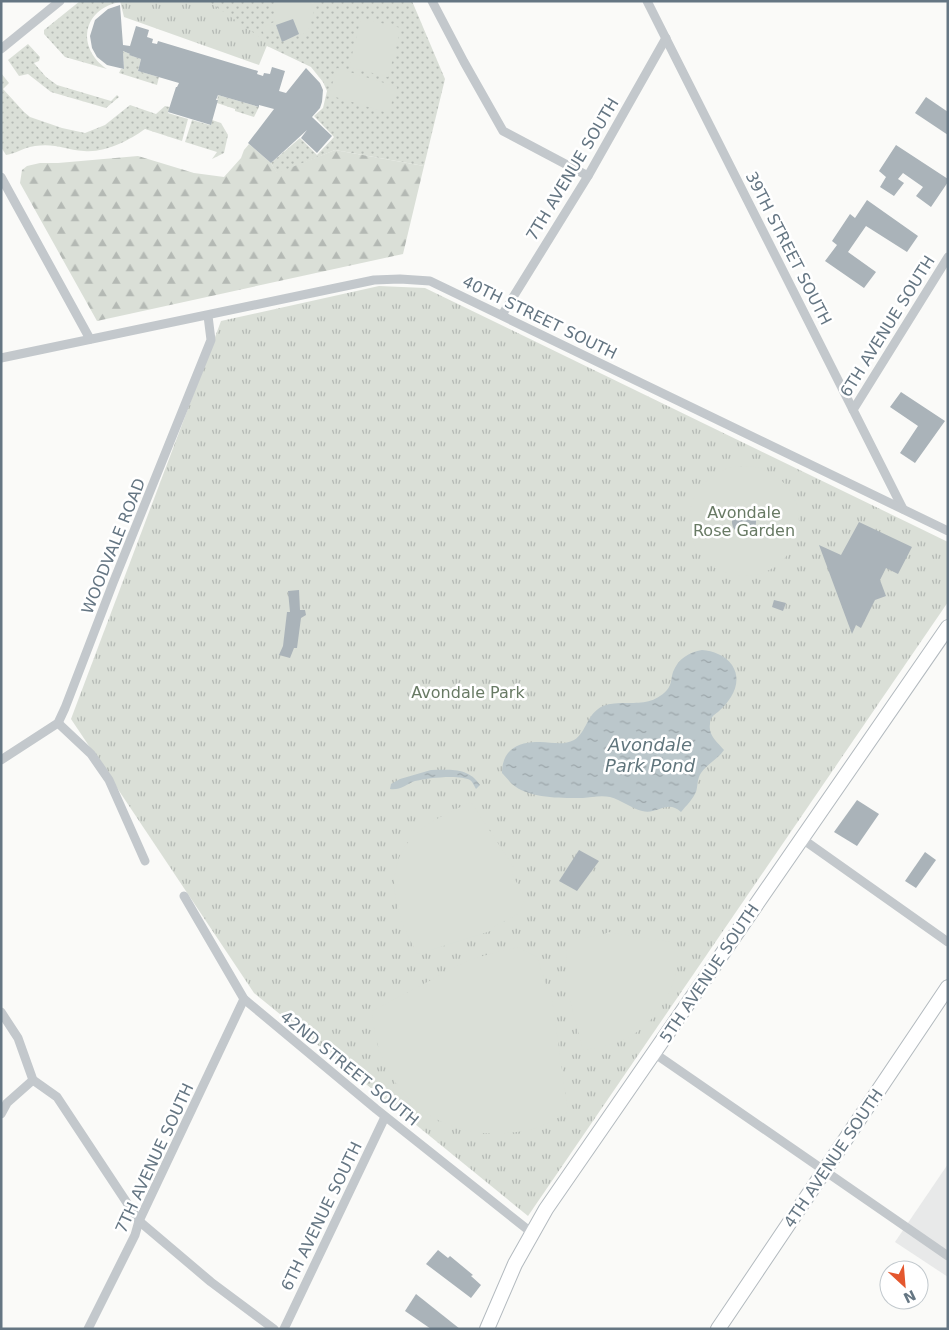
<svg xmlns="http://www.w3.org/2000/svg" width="949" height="1330" font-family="'DejaVu Sans',sans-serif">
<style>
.built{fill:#e8e9e9}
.grass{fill:url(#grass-dots)}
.forest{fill:url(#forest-firs)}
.park{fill:url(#park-tufts)}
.garden{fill:#dadfd7}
.water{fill:url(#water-ripples)}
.building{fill:#aab3b9}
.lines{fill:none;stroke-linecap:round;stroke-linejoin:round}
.secondary-casing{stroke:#b3babf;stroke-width:16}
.street{stroke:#c3c8cc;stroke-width:9}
.secondary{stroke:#fff;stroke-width:14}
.labels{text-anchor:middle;stroke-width:5;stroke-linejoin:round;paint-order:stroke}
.street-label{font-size:16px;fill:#657683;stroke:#fff}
.park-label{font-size:16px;fill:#687a64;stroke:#fff}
.water-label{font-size:18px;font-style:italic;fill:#60757c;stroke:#fff}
</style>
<defs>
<pattern id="grass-dots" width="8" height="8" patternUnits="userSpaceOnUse" patternTransform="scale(1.25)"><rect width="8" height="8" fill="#dadfd7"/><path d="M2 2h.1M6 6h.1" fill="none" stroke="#b4b9b4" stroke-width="1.8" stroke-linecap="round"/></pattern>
<pattern id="forest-firs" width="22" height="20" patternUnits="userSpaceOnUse" patternTransform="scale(1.25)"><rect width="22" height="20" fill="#dadfd7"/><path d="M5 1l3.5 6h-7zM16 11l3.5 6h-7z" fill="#b4b9b4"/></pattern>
<pattern id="park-tufts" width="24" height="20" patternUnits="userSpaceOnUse" patternTransform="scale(1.25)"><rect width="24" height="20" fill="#dadfd7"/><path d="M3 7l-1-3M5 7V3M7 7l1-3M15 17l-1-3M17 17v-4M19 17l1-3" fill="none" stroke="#b4b9b4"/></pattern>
<pattern id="water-ripples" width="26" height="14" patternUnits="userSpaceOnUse" patternTransform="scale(1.25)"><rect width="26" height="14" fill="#bbc7cb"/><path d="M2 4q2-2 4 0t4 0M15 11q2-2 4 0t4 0" fill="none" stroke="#9ca6aa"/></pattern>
</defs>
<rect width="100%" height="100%" fill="#fafaf8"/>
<!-- built -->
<path class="built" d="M 948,1164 L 948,1277 L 895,1242 Z"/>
<!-- grass -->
<g class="grass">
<path d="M 80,1 L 120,2 C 82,9 76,48 107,69 L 65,57 L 44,34 L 44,30 Z"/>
<path d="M 204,1 L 412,1 L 445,79 L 424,166 L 335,150 L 277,174 L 271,163 L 300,138 L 317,155 L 334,137 L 314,116 L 323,108 L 327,91 L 323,82 L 311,67 L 248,37 Z"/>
<path d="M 28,44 L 40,57 L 39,61 L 34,63 L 46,77 L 57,85 L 111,101 L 117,95 L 119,97 L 106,108 L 51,92 L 28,74 L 19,76 L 8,60 Z"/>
<path d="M 123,51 L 130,54 L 130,55 L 141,59 L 138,71 L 159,77 L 157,85 L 119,73 L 121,69 L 124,69 Z"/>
<path d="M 1,73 L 9,83 L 3,89 L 24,112 L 30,117 L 62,128 L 85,133 L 105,125 L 130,105 L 156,114 L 165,106 L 170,107 L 168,113 L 188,119 L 182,141 L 145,129 C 128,141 105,153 84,151 C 65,150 56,143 35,146 C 24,147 16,154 6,155 L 1,147 Z"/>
<path d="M 218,95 L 259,107 L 254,117 L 235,111 L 235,109 L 217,103 Z"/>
<path d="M 192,120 L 210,125 L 212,120 L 221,123 L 228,135 L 224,153 L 212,159 L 217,152 L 185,142 Z"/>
</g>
<!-- forest -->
<path class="forest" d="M 249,144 L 271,163 L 277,173 L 335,150 L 424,166 L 403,254 L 97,321 L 20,183 L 22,170 L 27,166 L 40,163 L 58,163 L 138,156 L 194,173 L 224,177 L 241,158 L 244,150 Z"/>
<!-- park -->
<g class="park">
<path d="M 120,1 L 208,1 L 268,43 L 259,65 L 124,17 Z"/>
<path d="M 379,286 L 425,288 L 948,542 L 948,602 L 528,1216 L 254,993 L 71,719 L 221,321 Z"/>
</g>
<!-- garden -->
<g class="garden">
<path d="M 276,1 L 317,1 L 308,32 L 282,42 L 277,28 L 264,34 L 261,28 L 274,22 Z"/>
<path d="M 361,18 L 401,28 L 388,77 L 349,67 Z"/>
<path d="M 337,68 L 397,87 L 388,113 L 329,95 Z"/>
<circle cx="744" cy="521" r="55"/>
<path d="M 471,802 L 514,868 L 512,874 L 525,898 L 520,913 L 495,926 L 494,930 L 418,954 C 395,917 379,865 418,832 C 433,819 452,811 471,802 Z"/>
<path d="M 608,932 L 676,943 C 685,980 656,1027 621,1041 C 609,1046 596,1048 583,1050 L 565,981 L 568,978 L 566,951 L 577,938 L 602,936 Z"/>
<path d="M 518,947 L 537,957 L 547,988 L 551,992 L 568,1112 C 557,1119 545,1125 533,1129 C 517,1133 500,1134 483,1133 C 417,1126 376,1076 372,1011 L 471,959 Z"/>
</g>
<!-- water -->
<g class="water">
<path d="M 702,650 C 713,651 725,655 732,665 C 743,682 732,700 718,712 C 714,715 710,717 710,724 C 708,735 717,742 724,750 C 718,759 708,763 701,773 C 697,779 698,785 696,792 C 693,799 686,806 681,812 C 667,799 658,815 642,811 C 631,808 621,800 610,797 C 602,795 591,797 583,798 C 562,798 529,799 512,784 C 509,781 505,776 502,773 C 502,750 518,741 540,742 C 552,742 563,746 574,740 C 587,732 586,714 603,706 C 623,698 648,711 667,690 C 672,684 671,678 673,672 C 678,659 689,652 702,650 Z"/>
<path d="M 431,770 C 450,770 468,767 480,785 L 476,789 C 474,786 473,782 470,780 C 460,774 426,778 415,781 C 407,784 399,791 390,789 L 391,784 L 400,779 Z"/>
</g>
<!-- building -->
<g class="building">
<path d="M 120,5 L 123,45 L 130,46 L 136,26 L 149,30 L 147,37 L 153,39 L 152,43 L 157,44 L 158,41 L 258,71 L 257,74 L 263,76 L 264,73 L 270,74 L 272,67 L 285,71 L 279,91 L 286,93 L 306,68 L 320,83 L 323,90 L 322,102 L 320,108 L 312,117 L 332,136 L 317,153 L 301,138 L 307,130 L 271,163 L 248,143 L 274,109 L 259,105 L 259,107 L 218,95 L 216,100 L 218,100 L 211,125 L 168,112 L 176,87 L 177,87 L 179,83 L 138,71 L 141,59 L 129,55 L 130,54 L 123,51 L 124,69 L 107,65 L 97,57 L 92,48 L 90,36 L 95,20 L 108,9 Z"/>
<path d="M 293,19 L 299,34 L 282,42 L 276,25 Z"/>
<path d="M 926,97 L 948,112 L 948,135 L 915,113 Z"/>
<path d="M 896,145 L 948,179 L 948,182 L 931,207 L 916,196 L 923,187 L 903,173 L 898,179 L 904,183 L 894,196 L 880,187 L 886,177 L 879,171 Z"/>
<path d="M 867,200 L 918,236 L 907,252 L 866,226 L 848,252 L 876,272 L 864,288 L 825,261 L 837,245 L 832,241 L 850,214 L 855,218 Z"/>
<path d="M 901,392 L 945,421 L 915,463 L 900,453 L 918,426 L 890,407 Z"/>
<circle cx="744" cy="522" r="12"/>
<path d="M 859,522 L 912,547 L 898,574 L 886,568 L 880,580 L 886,596 L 875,600 L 861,628 L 856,625 L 852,634 L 819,545 L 841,555 Z"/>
<path d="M 299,590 L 300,610 L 305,610 L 306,615 L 301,618 L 297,648 L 294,648 L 290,658 L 279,655 L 283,646 L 287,612 L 290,612 L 288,591 Z"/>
<path d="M 774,600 L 786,603 L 783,611 L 772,607 Z"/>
<path d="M 857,800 L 879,814 L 857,846 L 834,832 Z"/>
<path d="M 579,850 L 599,861 L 577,891 L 559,881 Z"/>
<path d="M 925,852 L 936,860 L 916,888 L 905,881 Z"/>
<path d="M 438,1250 L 448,1258 L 450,1256 L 473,1275 L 471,1276 L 481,1285 L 471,1298 L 426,1264 Z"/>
<path d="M 416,1294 L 460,1329 L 431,1329 L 405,1311 Z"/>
</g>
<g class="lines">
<!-- secondary casing -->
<g class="secondary-casing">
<g id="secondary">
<path d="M 487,1329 L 515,1264 L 546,1209 L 948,627"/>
<path d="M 718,1329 L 948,987"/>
</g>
</g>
<!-- street -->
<g class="street">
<path d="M 432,1 L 464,62 L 503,131 L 588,176"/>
<path d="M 647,1 L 903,509"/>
<path d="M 1,49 L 60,1"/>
<path d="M 1,177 L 90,339"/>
<path d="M 502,315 L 588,176 L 666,38"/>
<path d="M 1,358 L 374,280 L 400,279 L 430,281 L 948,531"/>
<path d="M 853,410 L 948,257"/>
<path d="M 58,723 L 91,754 L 109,780 L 145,861"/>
<path d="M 1,760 L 58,723 L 65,708 L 113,583 L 211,340 L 208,316"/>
<path d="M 801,838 L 948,942"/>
<path d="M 184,896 L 244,999 L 376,1109 L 532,1233"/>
<path d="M 1,1012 L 18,1038 L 33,1080 L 57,1097 L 139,1221 L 211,1282 L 274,1329"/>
<path d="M 654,1053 L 948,1256"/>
<path d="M 1,1114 L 7,1103 L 33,1080"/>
<path d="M 88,1329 L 135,1235 L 139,1221 L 244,999"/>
<path d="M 284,1329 L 385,1117"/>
</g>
<!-- secondary -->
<use href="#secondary" class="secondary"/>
</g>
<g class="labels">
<!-- street labels -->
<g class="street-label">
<text transform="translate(572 169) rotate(-59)" y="6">7TH AVENUE SOUTH</text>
<text transform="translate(789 248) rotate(63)" y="6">39TH STREET SOUTH</text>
<text transform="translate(540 317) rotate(26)" y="6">40TH STREET SOUTH</text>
<text transform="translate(887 326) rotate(-58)" y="6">6TH AVENUE SOUTH</text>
<text transform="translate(113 546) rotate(-68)" y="6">WOODVALE ROAD</text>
<text transform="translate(709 973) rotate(-56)" y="6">5TH AVENUE SOUTH</text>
<text transform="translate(350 1068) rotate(39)" y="6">42ND STREET SOUTH</text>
<text transform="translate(154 1158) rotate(-65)" y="6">7TH AVENUE SOUTH</text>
<text transform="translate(833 1158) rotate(-56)" y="6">4TH AVENUE SOUTH</text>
<text transform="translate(321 1216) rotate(-64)" y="6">6TH AVENUE SOUTH</text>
</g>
<!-- park labels -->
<g class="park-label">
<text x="744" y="518">Avondale<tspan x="744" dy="18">Rose Garden</tspan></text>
<text x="468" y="698">Avondale Park</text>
</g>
<!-- water labels -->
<g class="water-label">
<text x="650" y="751">Avondale<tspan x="650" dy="21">Park Pond</tspan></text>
</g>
</g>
<!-- border -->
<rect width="949" height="1330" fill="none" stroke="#657683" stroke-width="5"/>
<!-- north arrow -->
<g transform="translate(904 1285) rotate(154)"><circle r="24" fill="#ffffff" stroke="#c1c8cd"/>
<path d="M0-4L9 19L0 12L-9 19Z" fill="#e4572e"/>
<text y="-8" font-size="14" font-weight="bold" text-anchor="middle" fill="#657683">N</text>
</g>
</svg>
